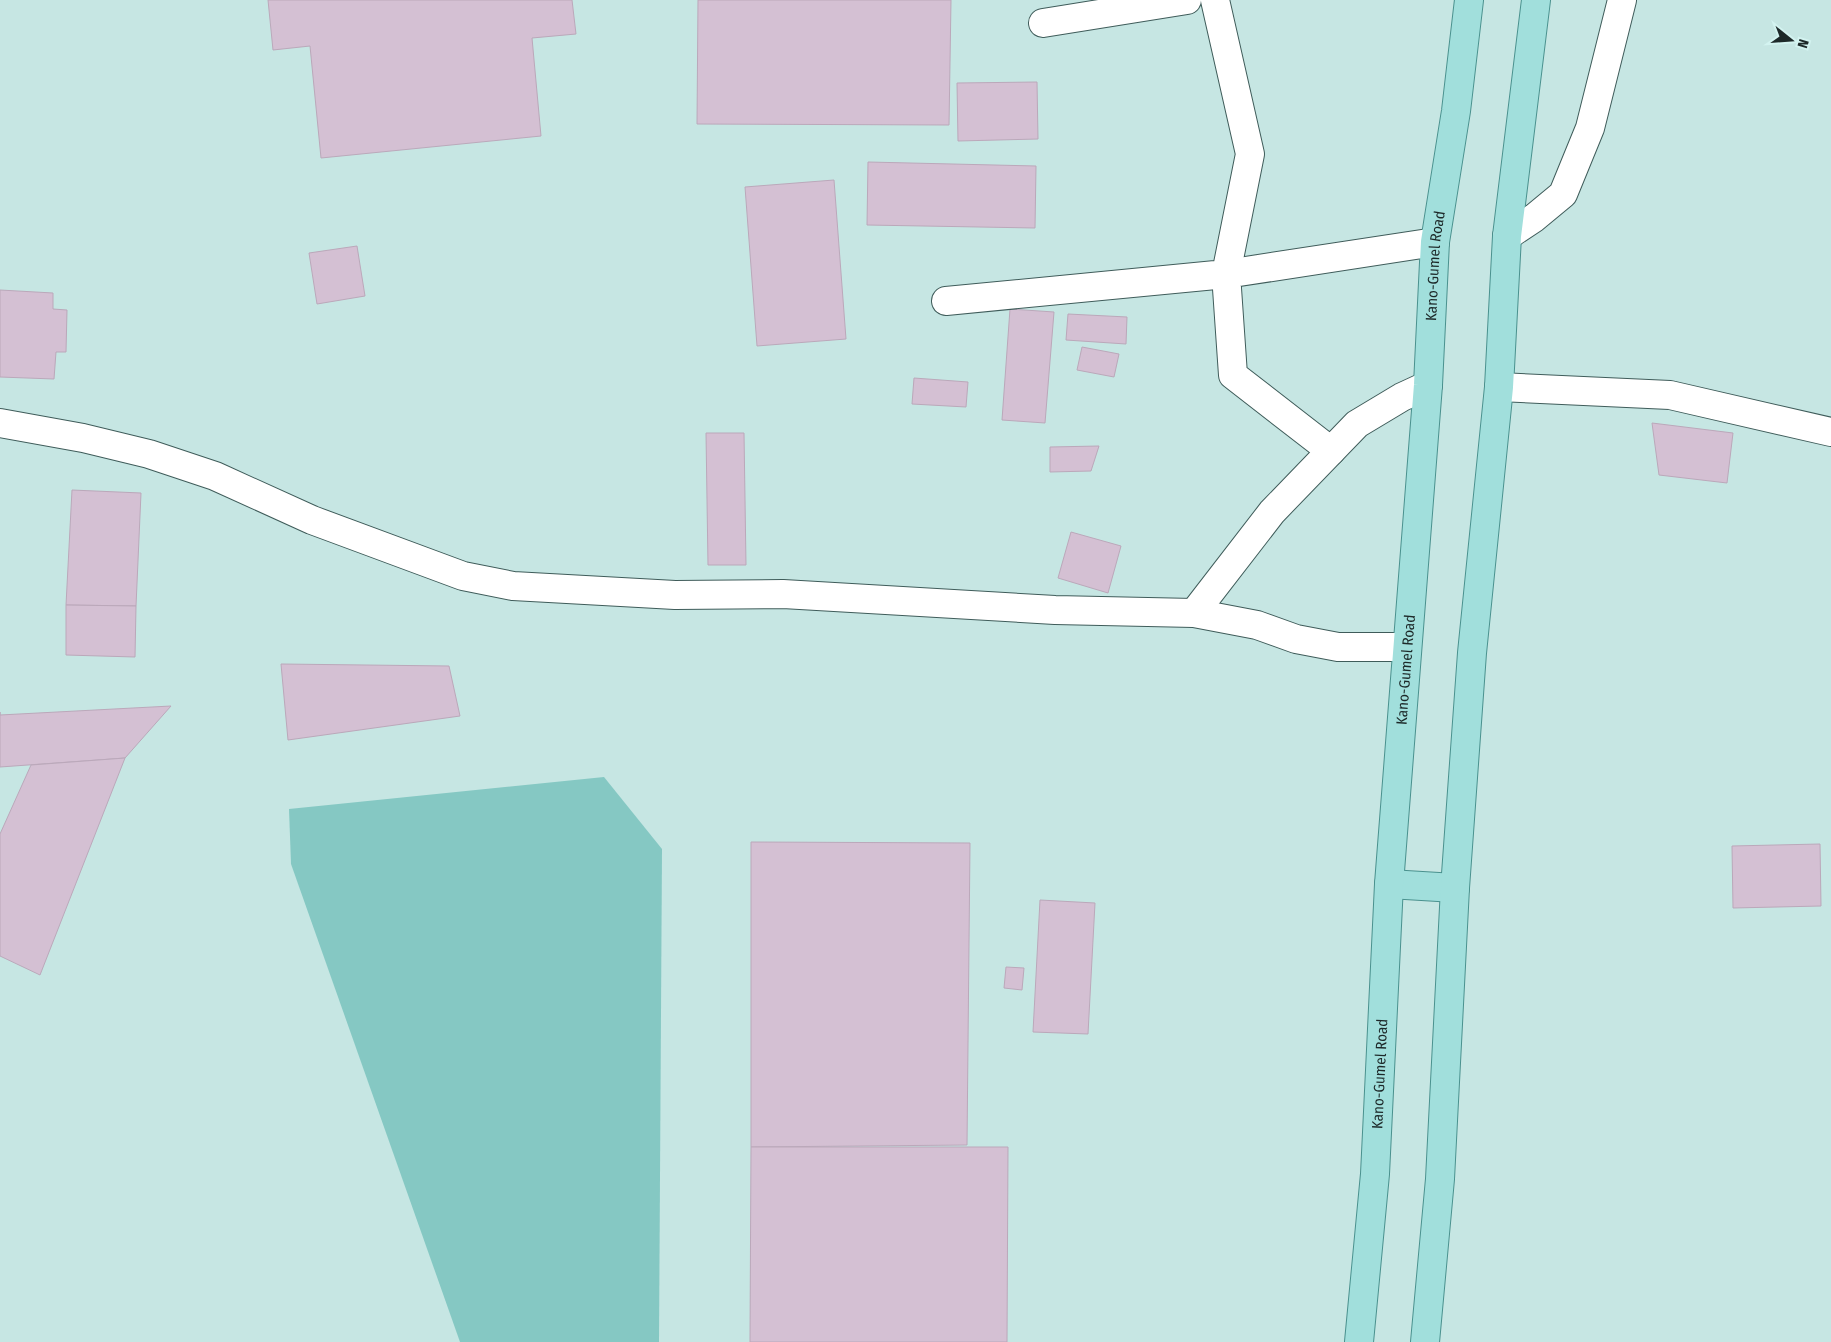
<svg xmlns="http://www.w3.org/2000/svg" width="1831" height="1342" font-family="'Fira Sans Condensed',sans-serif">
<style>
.green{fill:#85c8c3}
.building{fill:#d4c0d3;stroke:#bba8ba}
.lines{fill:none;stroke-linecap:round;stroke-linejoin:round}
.minor-casing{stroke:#3f5c5a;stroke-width:30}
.major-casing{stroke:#4a918e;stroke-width:30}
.minor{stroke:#fff;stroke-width:28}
.major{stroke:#a1dfdc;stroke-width:28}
.labels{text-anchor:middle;stroke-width:4.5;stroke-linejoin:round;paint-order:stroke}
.street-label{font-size:15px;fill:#1d2929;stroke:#d3f3f0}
</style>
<rect width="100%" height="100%" fill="#c6e6e3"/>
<!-- green -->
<path class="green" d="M 604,777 L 662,849 L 659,1342 L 460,1342 L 291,864 L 289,809 Z"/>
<!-- building -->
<g class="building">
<path d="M 268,0 L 572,0 L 576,34 L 532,38 L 541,136 L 321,158 L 310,46 L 273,50 Z"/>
<path d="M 698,0 L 951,0 L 949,125 L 697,124 Z"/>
<path d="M 1037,82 L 1038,139 L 958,141 L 957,83 Z"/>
<path d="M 868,162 L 1036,166 L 1035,228 L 867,225 Z"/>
<path d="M 834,180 L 846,339 L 757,346 L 745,187 Z"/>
<path d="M 357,246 L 365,296 L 317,304 L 309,253 Z"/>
<path d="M 0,290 L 53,293 L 53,309 L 67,310 L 66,352 L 56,352 L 54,379 L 0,377 Z"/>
<path d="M 1010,309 L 1054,312 L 1045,423 L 1002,420 Z"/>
<path d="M 1068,314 L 1127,317 L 1126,344 L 1066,340 Z"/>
<path d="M 1082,347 L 1119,354 L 1114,377 L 1077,370 Z"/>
<path d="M 914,378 L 968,382 L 966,407 L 912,404 Z"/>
<path d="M 1652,423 L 1733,433 L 1727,483 L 1659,475 Z"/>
<path d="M 706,433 L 744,433 L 746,565 L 708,565 Z"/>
<path d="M 1099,446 L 1091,471 L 1050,472 L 1050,447 Z"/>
<path d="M 72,490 L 141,493 L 136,606 L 66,605 Z"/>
<path d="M 1071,532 L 1121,546 L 1108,593 L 1058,578 Z"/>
<path d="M 66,605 L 136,606 L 135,657 L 66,655 Z"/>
<path d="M 281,664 L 449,666 L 460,716 L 288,740 Z"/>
<path d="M 171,706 L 125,758 L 0,767 L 0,712 L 0,715 Z"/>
<path d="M 125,758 L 40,975 L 0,956 L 0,834 L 31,765 Z"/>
<path d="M 751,842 L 970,843 L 967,1145 L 751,1147 Z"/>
<path d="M 1820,844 L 1821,906 L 1733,908 L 1732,846 Z"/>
<path d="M 1040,900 L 1095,903 L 1088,1034 L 1033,1032 Z"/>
<path d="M 1006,967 L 1024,968 L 1022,990 L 1004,988 Z"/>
<path d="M 751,1147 L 1008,1147 L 1007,1342 L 750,1342 Z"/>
</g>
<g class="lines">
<!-- minor casing -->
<g class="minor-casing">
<g id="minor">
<path d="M 1043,23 L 1187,0"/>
<path d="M 1507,236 L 1534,218 L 1563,194 L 1590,128 L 1622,0"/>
<path d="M 946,301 L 1226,274 L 1250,154 L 1215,0"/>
<path d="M 1499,387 L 1670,395 L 1831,432"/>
<path d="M 0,423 L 83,438 L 149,454 L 215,476 L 312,520 L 463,576 L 513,586 L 675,595 L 783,594 L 1055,610 L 1194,613 L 1257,625 L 1296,639 L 1338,647 L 1406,647"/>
<path d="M 1331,451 L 1233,375 L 1226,274 L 1435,242"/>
<path d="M 1194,613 L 1272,512 L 1357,424 L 1402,397 L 1428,385"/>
</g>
</g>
<!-- major casing -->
<g class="major-casing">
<g id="major">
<path d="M 1389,884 L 1455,888"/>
<path id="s1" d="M 1359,1342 L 1375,1174 L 1389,884 L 1428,385 L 1435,242 L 1456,111 L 1469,0"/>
<path d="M 1425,1342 L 1440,1179 L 1455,888 L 1472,653 L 1499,387 L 1507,236 L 1536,0"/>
</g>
</g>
<!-- minor -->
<use href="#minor" class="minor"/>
<!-- major -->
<use href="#major" class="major"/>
</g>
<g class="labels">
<!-- street labels -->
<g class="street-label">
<text dy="5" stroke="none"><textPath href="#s1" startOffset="1079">Kano-Gumel Road</textPath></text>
<text dy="5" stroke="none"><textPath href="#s1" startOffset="674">Kano-Gumel Road</textPath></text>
<text dy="5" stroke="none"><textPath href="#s1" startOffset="269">Kano-Gumel Road</textPath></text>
</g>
</g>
<!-- north arrow -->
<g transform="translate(1791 40) rotate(107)" stroke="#d3f3f0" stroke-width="4" paint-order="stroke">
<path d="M0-4L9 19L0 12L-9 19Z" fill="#1d2929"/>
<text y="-8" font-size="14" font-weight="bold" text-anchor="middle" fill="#1d2929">N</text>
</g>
</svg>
